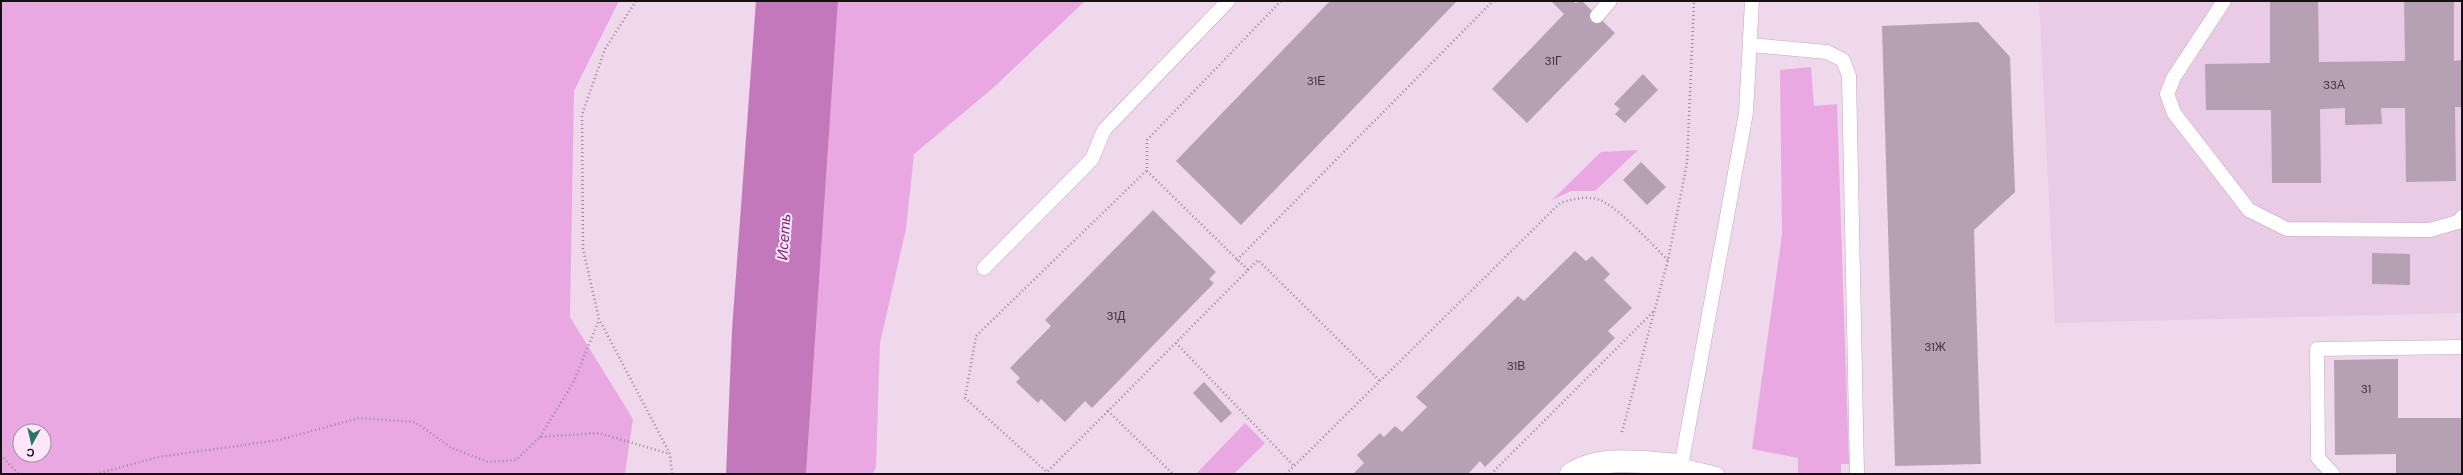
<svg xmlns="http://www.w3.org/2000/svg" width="2463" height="475" font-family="'DM Sans',sans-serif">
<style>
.built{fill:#e9cbe5}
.green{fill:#e9a8e2;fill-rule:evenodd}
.water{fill:#c278bb}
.building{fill:#b6a0b3}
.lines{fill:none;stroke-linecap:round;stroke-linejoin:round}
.service-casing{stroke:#c0a9bd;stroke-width:15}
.minor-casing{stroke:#c0a9bd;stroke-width:23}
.path{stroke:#988795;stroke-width:2.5;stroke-dasharray:1 3;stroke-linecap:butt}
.service{stroke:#fff;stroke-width:14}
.minor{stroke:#fff;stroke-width:22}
.labels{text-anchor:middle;stroke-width:4;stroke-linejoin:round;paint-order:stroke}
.number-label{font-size:12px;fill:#3f333d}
.water-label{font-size:15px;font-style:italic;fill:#7e267a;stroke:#fde5fa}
</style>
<rect width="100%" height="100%" fill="#efd8ec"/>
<!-- built -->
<path class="built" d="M 2039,1 L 2462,1 L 2462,313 L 2055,323 Z"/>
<!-- green -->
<g class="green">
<path d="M 1,1 L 619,1 L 574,91 L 570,317 L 633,419 L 625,474 L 1,474 ZM 20,431 L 44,431 L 44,455 L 20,455 Z"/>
<path d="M 838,1 L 1085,1 L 993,88 L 914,154 L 906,229 L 880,343 L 876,467 L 873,474 L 806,474 Z"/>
<path d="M 1811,67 L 1814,106 L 1837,104 L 1849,464 L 1841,464 L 1841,474 L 1798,474 L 1798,458 L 1752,449 L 1782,235 L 1780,70 Z"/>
<path d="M 1638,150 L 1595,191 L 1571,191 L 1552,200 L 1601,152 Z"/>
<path d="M 1245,423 L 1265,443 L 1234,474 L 1196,474 Z"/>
</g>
<!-- water -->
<path class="water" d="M 756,1 L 838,1 L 806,474 L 726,474 L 732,330 Z"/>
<!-- building -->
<g class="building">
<path d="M 1330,1 L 1457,1 L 1241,225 L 1176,161 Z"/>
<path d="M 1551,1 L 1573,1 L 1575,3 L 1582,1 L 1615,33 L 1527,123 L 1492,89 L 1564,14 Z"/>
<path d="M 2270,1 L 2318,1 L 2319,62 L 2405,61 L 2404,1 L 2454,1 L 2454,61 L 2462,60 L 2462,107 L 2455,107 L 2456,181 L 2406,182 L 2405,108 L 2381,108 L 2382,124 L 2345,125 L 2345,108 L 2320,109 L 2321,183 L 2272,183 L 2271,110 L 2206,110 L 2205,64 L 2270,63 Z"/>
<path d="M 1978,22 L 2010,57 L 2015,192 L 1974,230 L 1981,464 L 1895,466 L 1882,26 Z"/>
<path d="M 1643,74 L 1658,90 L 1625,123 L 1615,114 L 1620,109 L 1614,104 Z"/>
<path d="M 1641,162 L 1666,187 L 1647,205 L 1623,180 Z"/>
<path d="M 1153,210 L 1216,272 L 1209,279 L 1214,283 L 1092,408 L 1085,401 L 1065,422 L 1041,399 L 1038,403 L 1016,382 L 1020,378 L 1010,368 L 1051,326 L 1045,320 Z"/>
<path d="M 1575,251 L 1586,261 L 1592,256 L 1610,274 L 1604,280 L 1632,308 L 1608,331 L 1615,338 L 1485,467 L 1480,461 L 1468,474 L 1353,474 L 1364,463 L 1357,455 L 1380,433 L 1384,437 L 1395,426 L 1402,432 L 1427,407 L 1416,397 L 1518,296 L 1524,301 Z"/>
<path d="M 2372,253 L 2410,254 L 2410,285 L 2372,284 Z"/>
<path d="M 2398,359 L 2398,418 L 2462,418 L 2462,474 L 2396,474 L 2396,454 L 2335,455 L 2334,360 Z"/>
<path d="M 1204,382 L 1232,413 L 1221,423 L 1193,393 Z"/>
</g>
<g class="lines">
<!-- service casing -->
<g class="service-casing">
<g id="service">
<path d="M 2224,1 L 2174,77 L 2167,94 L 2174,113 L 2249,210 L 2287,229 L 2430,230 L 2458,222 L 2462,217"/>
<path d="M 1597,16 L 1610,1"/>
<path d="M 1751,45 L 1827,52 L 1843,60 L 1849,76 L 1857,474"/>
<path d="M 984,268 L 1092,159 L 1104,130 L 1228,1"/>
<path d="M 1680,465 L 1717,474"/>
<path d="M 1680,472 L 1746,113 L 1752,1"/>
<path d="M 2333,474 L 2318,458 L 2317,349 L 2462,347"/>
</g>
</g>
<!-- minor casing -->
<g class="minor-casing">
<path id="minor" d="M 1571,474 C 1601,454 1646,463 1680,465"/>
</g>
<!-- path -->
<g class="path">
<path d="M 636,1 L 605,49 L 582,115 L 583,249 L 599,319 L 670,454 L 672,474"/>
<path d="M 1147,171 L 1248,270 L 1108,411 L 1173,474"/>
<path d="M 1237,260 L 1493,1"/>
<path d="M 1248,270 L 1258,260 L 1380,381"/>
<path d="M 1176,343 L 1294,466"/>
<path d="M 1108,411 L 1047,472 L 965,398 L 976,336 L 1147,170 L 1147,140 L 1281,1"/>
<path d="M 1622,432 L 1668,260 L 1687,163 L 1694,1"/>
<path d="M 540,437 L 574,381 L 599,320"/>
<path d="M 1,455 L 18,474"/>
<path d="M 96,474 L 158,457 L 279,440 L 359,418 L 415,422 L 450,447 L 488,462 L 516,460 L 540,437 L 599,433 L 670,454"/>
<path d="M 1286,474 L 1560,203 C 1573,199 1584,196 1597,199 C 1616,204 1652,245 1668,260"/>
<path d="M 1491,474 L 1654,311"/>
</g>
<!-- service -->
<use href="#service" class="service"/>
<!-- minor -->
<use href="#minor" class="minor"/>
</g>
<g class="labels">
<!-- number labels -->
<g class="number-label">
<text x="1553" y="65">31Г</text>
<text x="1316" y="85">31Е</text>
<text x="2334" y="89">33А</text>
<text x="1116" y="320">31Д</text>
<text x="1935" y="351">31Ж</text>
<text x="1516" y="370">31В</text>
<text x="2366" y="393">31</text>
</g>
<!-- water labels -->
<g class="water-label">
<text transform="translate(784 237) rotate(-86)" y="5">Исеть</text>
</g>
</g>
<!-- border -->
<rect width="2463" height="475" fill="none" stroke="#170f16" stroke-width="4"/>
<!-- north arrow -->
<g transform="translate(32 443) rotate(188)"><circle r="19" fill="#fde5fa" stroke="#a18f9f"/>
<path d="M0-3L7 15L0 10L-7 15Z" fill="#2d7266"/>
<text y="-6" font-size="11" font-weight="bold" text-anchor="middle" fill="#170f16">С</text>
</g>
</svg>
